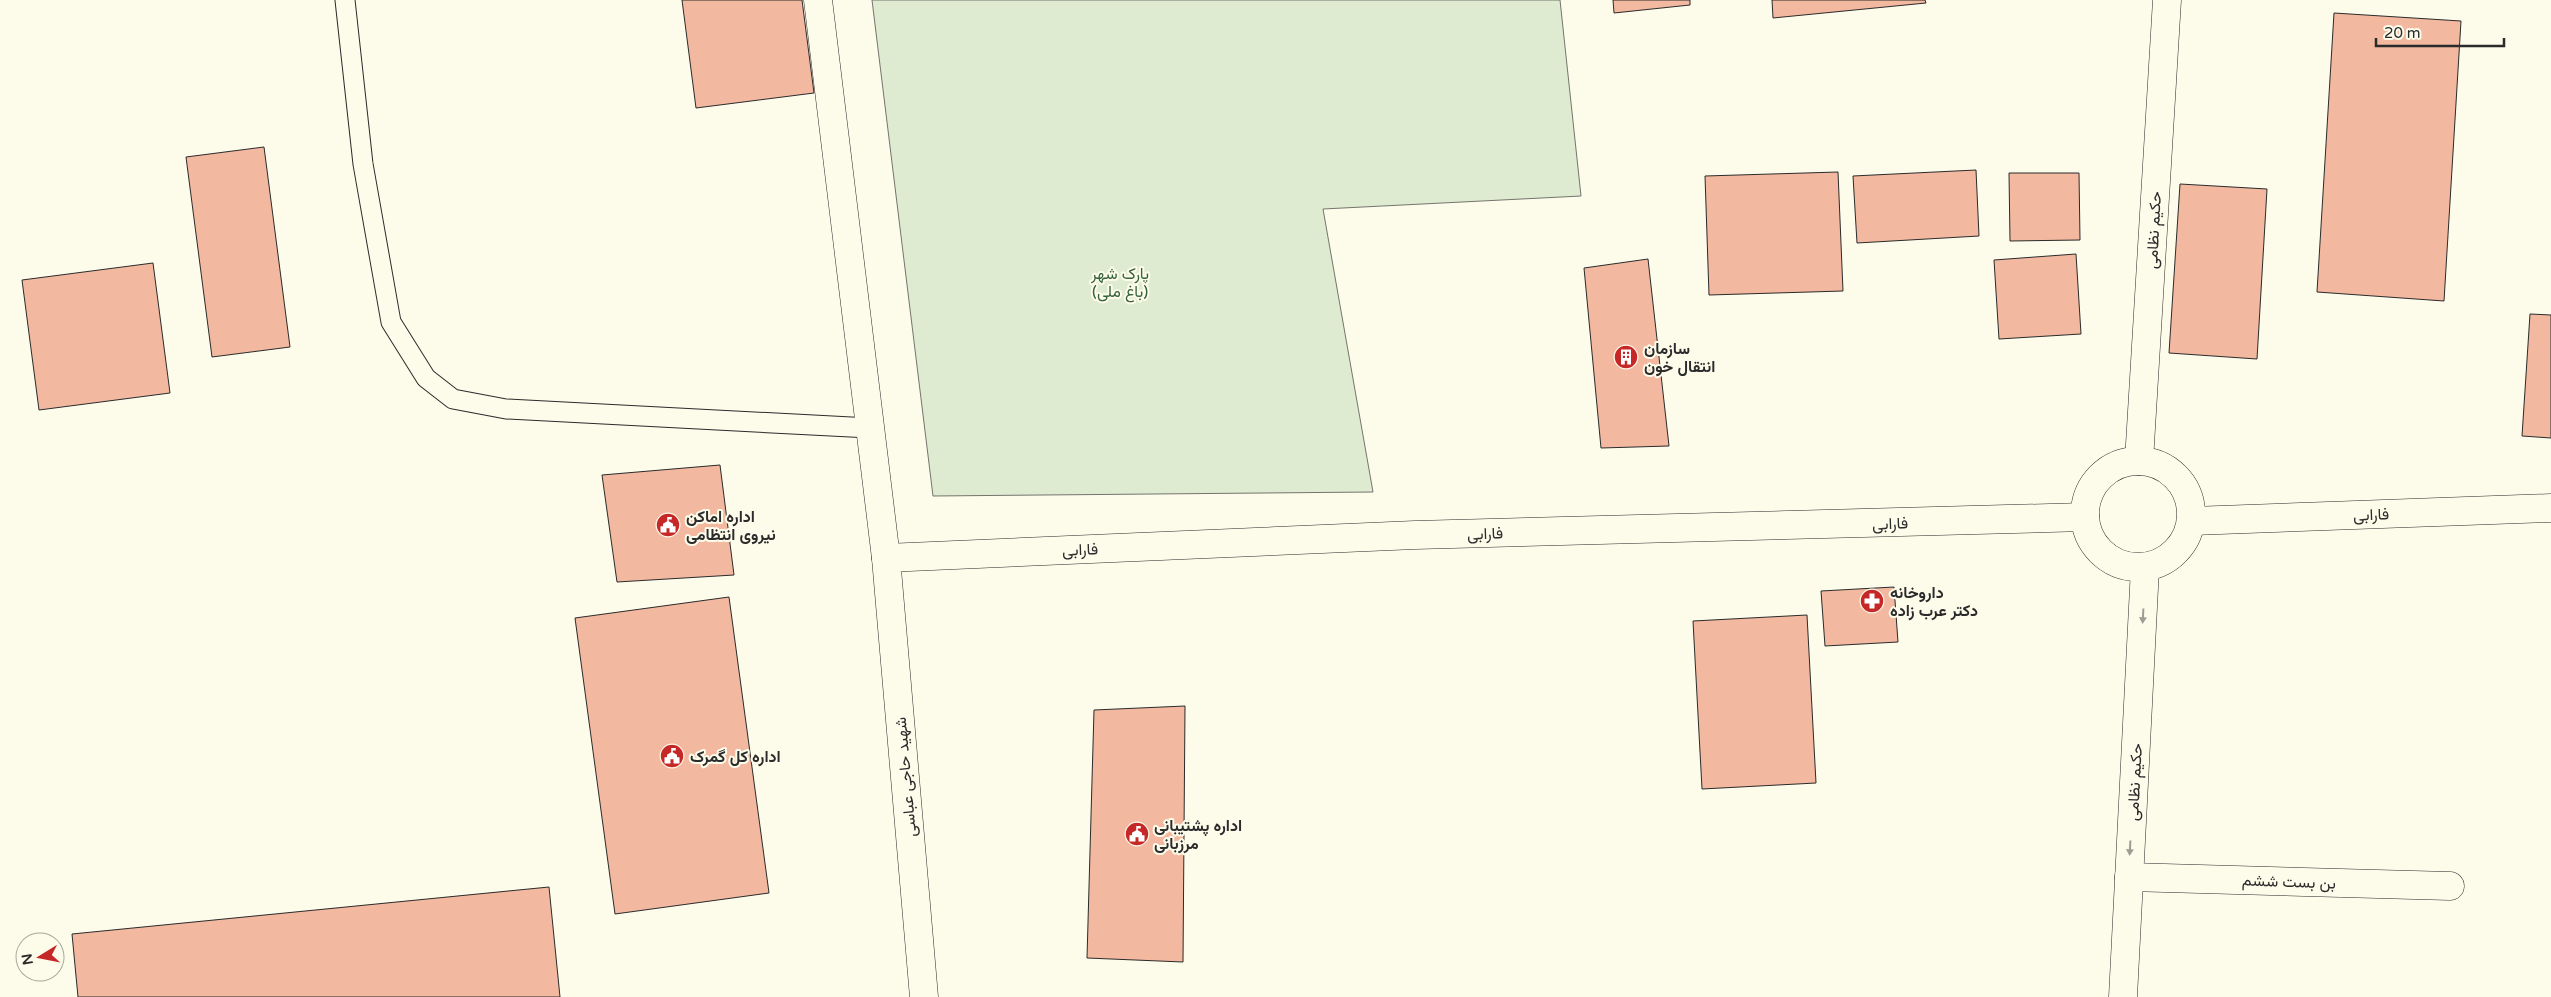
<svg xmlns="http://www.w3.org/2000/svg" width="2551" height="997" font-family="'Varela Round',Vazirmatn,sans-serif">
<style>
.green{fill:#deebd1;stroke:#74746e}
.building{fill:#f2b8a0;stroke:#2b2b2b}
.lines{fill:none;stroke-linecap:round;stroke-linejoin:round}
.lane-casing{stroke:#2b2b2b;stroke-width:21}
.street-casing{stroke:#2b2b2b;stroke-width:29}
.secondary-casing{stroke:#2b2b2b;stroke-width:29}
.lane{stroke:#fdfbea;stroke-width:19}
.street{stroke:#fdfbea;stroke-width:28}
.secondary{stroke:#fdfbea;stroke-width:28}
.oneway{fill:#9e9d94}
.labels{text-anchor:middle;stroke-width:4;stroke-linejoin:round;paint-order:stroke}
.street-label{font-size:16px;fill:#2b2b2b;stroke:#fdfbea}
.park-label{font-size:16px;fill:#34623c;stroke:#fdfbea}
.poi-label{font-size:16px;font-weight:bold;fill:#2b2b2b;stroke:#fdfbea;text-anchor:start}
</style>
<rect width="100%" height="100%" fill="#fdfbea"/>
<!-- green -->
<path class="green" d="M 872,0 L 1560,0 L 1581,196 L 1323,209 L 1373,492 L 933,496 Z"/>
<!-- building -->
<g class="building">
<path d="M 682,0 L 802,0 L 814,93 L 696,108 Z"/>
<path d="M 1613,0 L 1690,0 L 1690,5 L 1614,13 Z"/>
<path d="M 1772,0 L 1925,0 L 1926,3 L 1773,18 Z"/>
<path d="M 2334,13 L 2461,21 L 2444,301 L 2317,292 Z"/>
<path d="M 264,147 L 290,347 L 212,357 L 186,157 Z"/>
<path d="M 1976,170 L 1979,236 L 1857,243 L 1853,176 Z"/>
<path d="M 1838,172 L 1843,291 L 1709,295 L 1705,176 Z"/>
<path d="M 2009,173 L 2079,173 L 2080,240 L 2010,241 Z"/>
<path d="M 2180,184 L 2267,189 L 2257,359 L 2169,353 Z"/>
<path d="M 2076,254 L 2081,334 L 1999,339 L 1994,260 Z"/>
<path d="M 1648,259 L 1669,446 L 1601,448 L 1584,268 Z"/>
<path d="M 153,263 L 170,393 L 39,410 L 22,280 Z"/>
<path d="M 2530,314 L 2551,315 L 2551,438 L 2522,436 Z"/>
<path d="M 720,465 L 734,575 L 617,582 L 602,475 Z"/>
<path d="M 1894,587 L 1898,642 L 1825,646 L 1821,591 Z"/>
<path d="M 729,597 L 769,893 L 615,914 L 575,618 Z"/>
<path d="M 1807,615 L 1816,783 L 1702,789 L 1693,621 Z"/>
<path d="M 1185,706 L 1183,962 L 1087,958 L 1094,710 Z"/>
<path d="M 549,887 L 560,997 L 78,997 L 72,934 Z"/>
</g>
<g class="lines">
<!-- lane casing -->
<g class="lane-casing">
<path id="lane" d="M 345,0 L 363,164 L 391,322 L 426,378 L 453,399 L 506,409 L 870,428"/>
</g>
<!-- street casing -->
<g class="street-casing">
<g id="street">
<path d="M 818,0 L 886,558"/>
<path d="M 2129,877 L 2450,886"/>
</g>
</g>
<!-- secondary casing -->
<g class="secondary-casing">
<g id="secondary">
<circle cx="2138" cy="514" r="53"/>
<path d="M 2139,461 L 2167,0"/>
<path d="M 2192,521 L 2551,508"/>
<path d="M 924,997 L 886,558 L 1415,535 L 2085,517"/>
<path d="M 2123,997 L 2145,568"/>
</g>
</g>
<!-- lane -->
<use href="#lane" class="lane"/>
<!-- street -->
<use href="#street" class="street"/>
<!-- secondary -->
<use href="#secondary" class="secondary"/>
</g>
<!-- one-way arrows -->
<defs><path id="oneway-solid" d="M-6-.8H1V-3.2L6.5 0L1 3.2V.8H-6Z" transform="scale(1.25)"/></defs>
<g class="oneway">
<use href="#oneway-solid" transform="translate(2143 616) rotate(93)"/>
<use href="#oneway-solid" transform="translate(2130 848) rotate(93)"/>
</g>
<!-- icons -->
<defs>
<g id="building-disc" transform="scale(1.25)"><circle r="9.5" fill="#c62828" stroke="#fdfbea"/><path d="M-4-6H4V6H1V3H-1V6H-4ZM-2.5-4.3h1.7v1.8h-1.7ZM.8-4.3h1.7v1.8H.8ZM-2.5-1h1.7V.8h-1.7ZM.8-1h1.7V.8H.8Z" fill="#fff"/></g>
<g id="civic-disc" transform="scale(1.25)"><circle r="9.5" fill="#c62828" stroke="#fdfbea"/><path d="M-.6-6.5H3V-4.5H.6V-3L4-1V1h2V6H-6V1h2V-1L-.6-3ZM-1.2 2.5V6h2.4V2.5Z" fill="#fff"/></g>
<g id="pharmacy-disc" transform="scale(1.25)"><circle r="9.5" fill="#c62828" stroke="#fdfbea"/><path d="M-2-6h4v4h4v4h-4v4h-4v-4h-4v-4h4Z" fill="#fff"/></g>
</defs>
<g fill-rule="evenodd">
<use href="#building-disc" x="1626" y="357"/>
<use href="#civic-disc" x="668" y="525"/>
<use href="#pharmacy-disc" x="1872" y="601"/>
<use href="#civic-disc" x="672" y="756"/>
<use href="#civic-disc" x="1137" y="834"/>
</g>
<g class="labels">
<!-- street labels -->
<g class="street-label">
<text transform="translate(2153 230) rotate(-87)" y="6">حکیم نظامی</text>
<text transform="translate(2371 514) rotate(-2)" y="6">فارابی</text>
<text transform="translate(1890 523) rotate(-2)" y="6">فارابی</text>
<text transform="translate(1485 533) rotate(-2)" y="6">فارابی</text>
<text transform="translate(1080 549) rotate(-2)" y="6">فارابی</text>
<text transform="translate(905 777) rotate(-95)" y="6">شهید حاجی عباسی</text>
<text transform="translate(2134 782) rotate(-87)" y="6">حکیم نظامی</text>
<text transform="translate(2289 881) rotate(2)" y="6">بن بست ششم</text>
</g>
<!-- park labels -->
<g class="park-label">
<text x="1120" y="279">پارک شهر<tspan x="1120" dy="18">(باغ ملی)</tspan></text>
</g>
<!-- poi labels -->
<g class="poi-label">
<text x="1644" y="354">سازمان<tspan x="1644" dy="18">انتقال خون</tspan></text>
<text x="686" y="522">اداره اماکن<tspan x="686" dy="18">نیروی انتظامی</tspan></text>
<text x="1890" y="598">داروخانه<tspan x="1890" dy="18">دکتر عرب زاده</tspan></text>
<text x="690" y="762">اداره کل گمرک</text>
<text x="1154" y="831">اداره پشتیبانی<tspan x="1154" dy="18">مرزبانی</tspan></text>
</g>
</g>
<!-- north arrow -->
<g transform="translate(40 957) rotate(260)"><circle r="24" fill="#fdfbea" stroke="#a9a89e"/>
<path d="M0-4L9 19L0 12L-9 19Z" fill="#c62828"/>
<text y="-8" font-size="14" font-weight="bold" text-anchor="middle" fill="#2b2b2b">N</text>
</g>
<!-- scale -->
<path d="M2376 38v8h128v-8" fill="none" stroke="#2b2b2b" stroke-width="2.5"/>
<text x="2384" y="38" font-size="15" fill="#2b2b2b" stroke="#fdfbea" stroke-width="4" paint-order="stroke">20 m</text>
</svg>
